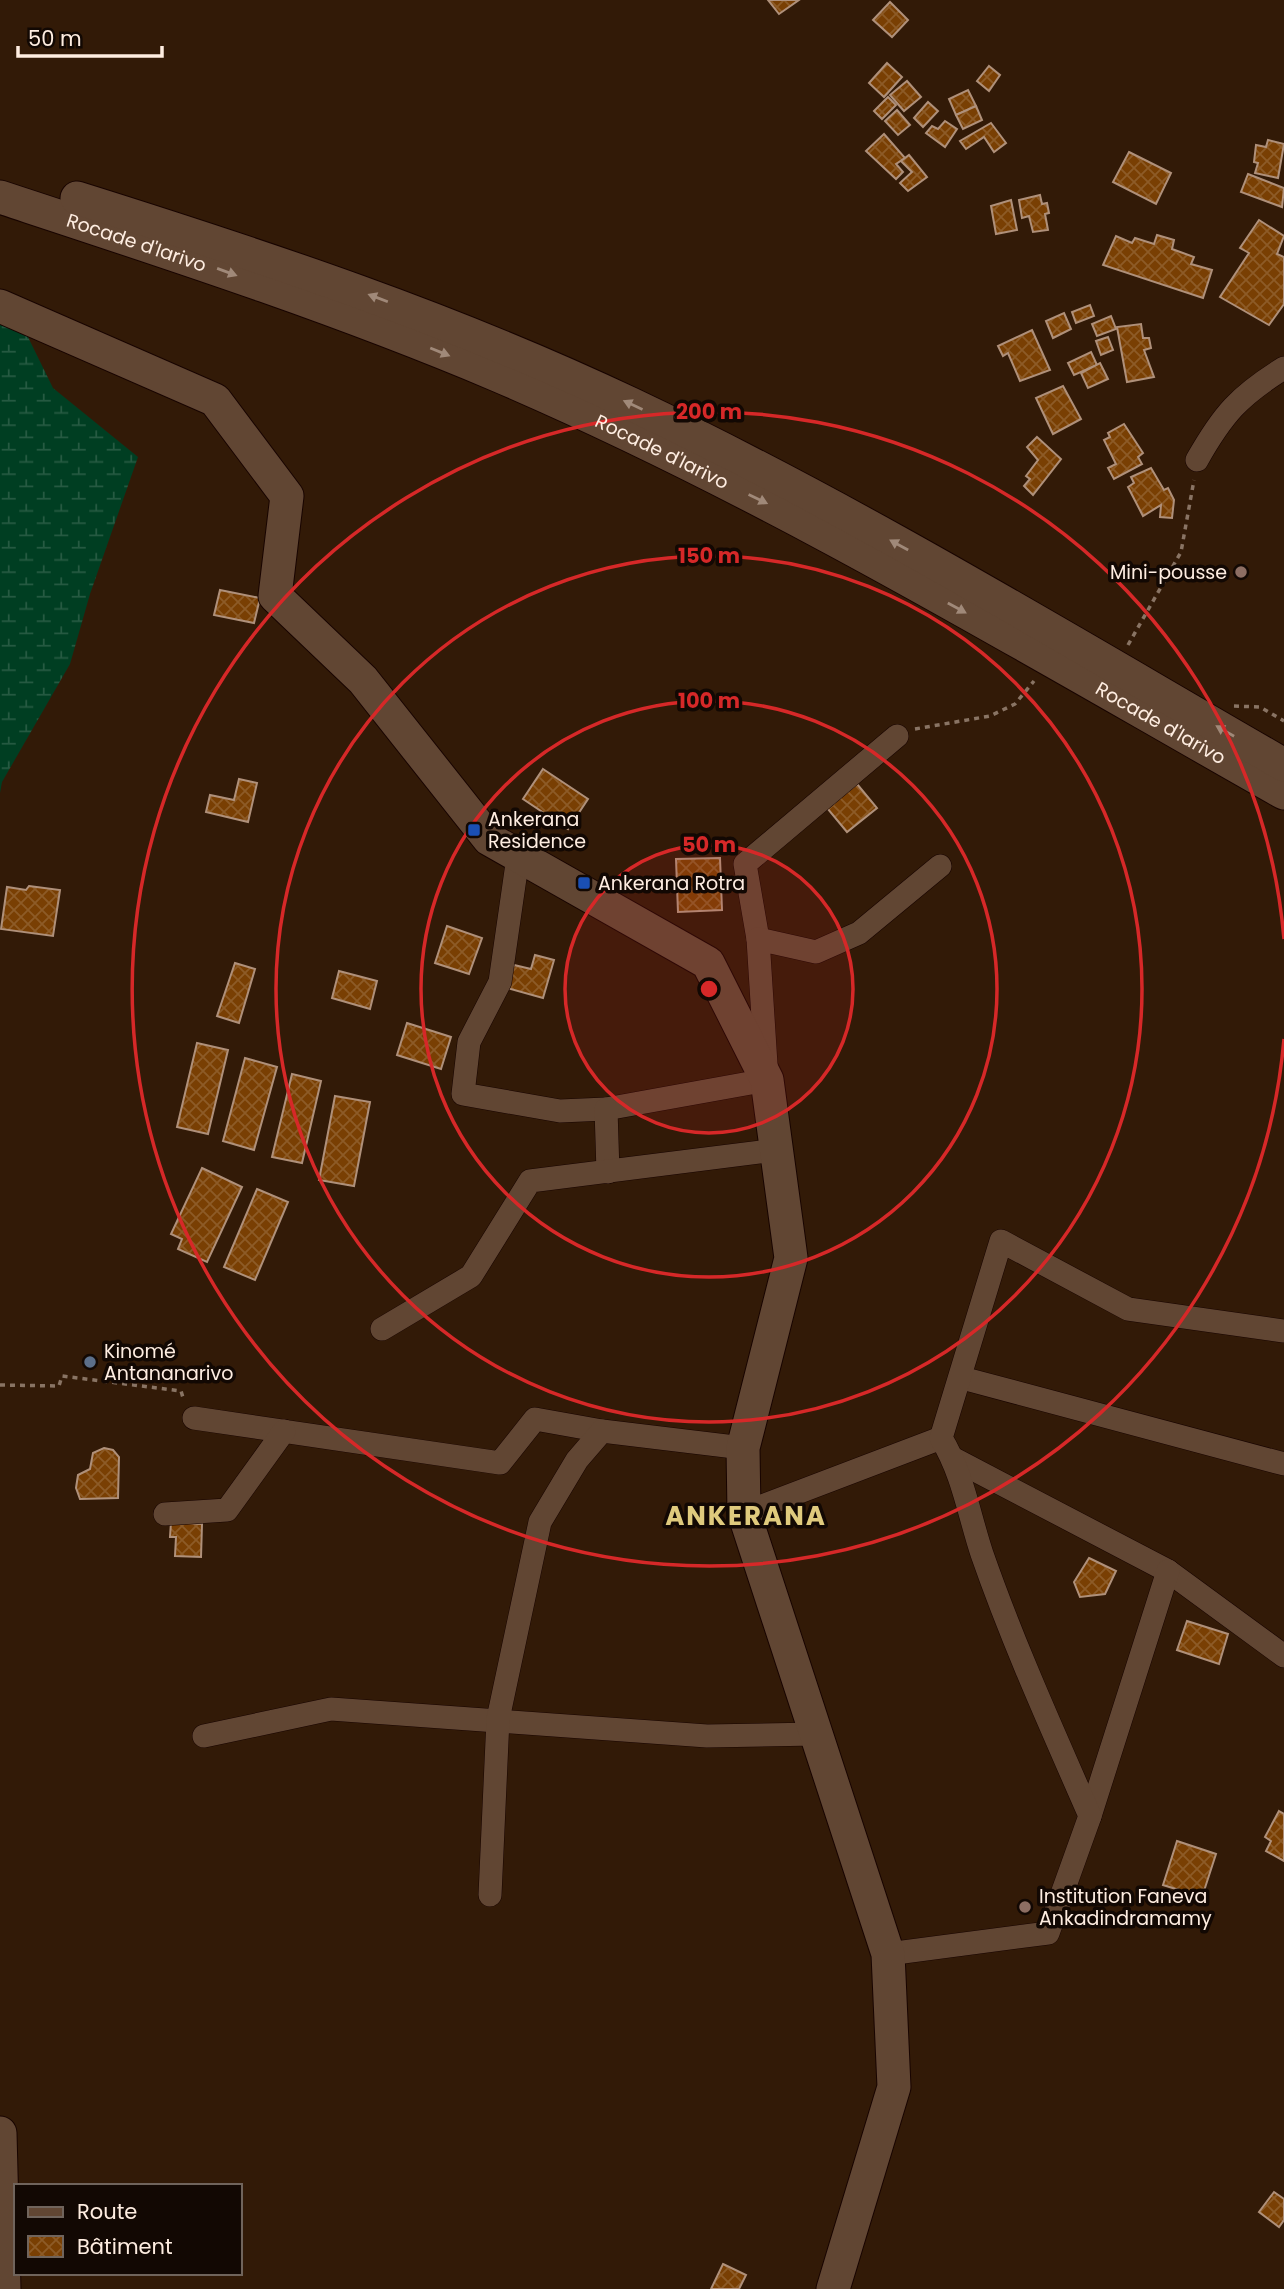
<svg xmlns="http://www.w3.org/2000/svg" width="1284" height="2289" font-family="Poppins,sans-serif">
<style>
.wetland{fill:url(#wetland-marsh)}
.building{fill:url(#building-cross-hatch);stroke:#af907a;stroke-width:2}
.lines{fill:none;stroke-linecap:round;stroke-linejoin:round}
.street-casing{stroke:#180400;stroke-width:24}
.secondary-casing{stroke:#180400;stroke-width:35}
.path{stroke:#897464;stroke-width:3.5;stroke-dasharray:5 5;stroke-linecap:butt}
.street{stroke:#614633;stroke-width:23}
.secondary{stroke:#614633;stroke-width:33}
.oneway{fill:#a08979}
.ring{fill:none;stroke:#d62828;stroke-width:3.5}
.education-dot{fill:#8d6e63;stroke:#120803;stroke-width:2.5}
.transit-dot{fill:#1a4fb4;stroke:#120803;stroke-width:2.5}
.service-dot{fill:#5c6f8a;stroke:#120803;stroke-width:2.5}
.labels{text-anchor:middle;stroke-width:7;stroke-linejoin:round;paint-order:stroke}
.street-label{font-size:19px;fill:#feede1;stroke:#120803}
.poi-label{font-size:19px;fill:#feede1;stroke:#120803;text-anchor:start}
.district-label{font-size:26px;font-weight:bold;letter-spacing:2px;fill:#dfca7d;stroke:#120803}
.centre{fill:#d62828;stroke:#120803;stroke-width:3.5}
.ring-label{font-size:21px;text-anchor:middle;font-weight:bold;fill:#d62828;stroke:#120803;stroke-width:7;stroke-linejoin:round;paint-order:stroke}
</style>
<defs>
<pattern id="wetland-marsh" width="20" height="14" patternUnits="userSpaceOnUse" patternTransform="scale(1.75)"><rect width="20" height="14" fill="#003e22"/><path d="M1 5h8M5 5V1M11 12h8M15 12V8" fill="none" stroke="#265a42"/></pattern>
<pattern id="building-cross-hatch" width="8" height="8" patternUnits="userSpaceOnUse" patternTransform="scale(1.75)"><rect width="8" height="8" fill="#793f03"/><path d="M0 0l8 8M0 8l8-8" fill="none" stroke="#8d5b27"/></pattern>
</defs>
<rect width="100%" height="100%" fill="#321a07"/>
<!-- wetland -->
<path class="wetland" d="M 0,323 L 27,335 L 53,388 L 138,457 L 90,594 L 70,664 L 2,782 L 0,793 Z"/>
<!-- building -->
<g class="building">
<path d="M 768,0 L 799,0 L 779,14 Z"/>
<path d="M 890,2 L 908,20 L 892,37 L 873,20 Z"/>
<path d="M 887,63 L 902,77 L 884,97 L 869,83 Z"/>
<path d="M 989,66 L 1000,75 L 989,91 L 977,81 Z"/>
<path d="M 907,81 L 921,97 L 904,111 L 890,95 Z"/>
<path d="M 968,90 L 976,106 L 956,115 L 949,99 Z"/>
<path d="M 888,97 L 896,105 L 882,119 L 874,111 Z"/>
<path d="M 928,102 L 938,111 L 923,127 L 914,118 Z"/>
<path d="M 976,106 L 982,120 L 963,129 L 956,115 Z"/>
<path d="M 897,110 L 910,125 L 898,135 L 885,121 Z"/>
<path d="M 945,121 L 957,129 L 945,147 L 926,133 L 932,126 L 938,129 Z"/>
<path d="M 991,123 L 1006,143 L 994,152 L 984,137 L 966,149 L 960,141 Z"/>
<path d="M 884,134 L 905,158 L 896,164 L 903,172 L 896,179 L 866,151 Z"/>
<path d="M 1268,140 L 1284,144 L 1278,178 L 1255,173 L 1258,163 L 1254,162 L 1256,145 L 1266,147 Z"/>
<path d="M 1129,152 L 1171,173 L 1156,204 L 1113,182 Z"/>
<path d="M 909,155 L 927,177 L 908,191 L 900,183 L 912,172 L 901,161 Z"/>
<path d="M 1248,174 L 1284,188 L 1282,207 L 1241,192 Z"/>
<path d="M 1040,195 L 1042,204 L 1047,203 L 1049,213 L 1045,214 L 1048,230 L 1033,232 L 1029,216 L 1022,218 L 1019,200 Z"/>
<path d="M 1011,200 L 1017,230 L 996,234 L 991,206 Z"/>
<path d="M 1259,220 L 1284,236 L 1277,254 L 1284,257 L 1284,304 L 1269,325 L 1220,297 L 1249,253 L 1240,248 Z"/>
<path d="M 1157,235 L 1174,240 L 1172,249 L 1194,257 L 1191,264 L 1212,270 L 1203,298 L 1103,265 L 1116,236 L 1132,243 L 1135,238 L 1154,244 Z"/>
<path d="M 1090,305 L 1094,316 L 1076,323 L 1072,312 Z"/>
<path d="M 1064,313 L 1071,329 L 1053,338 L 1046,321 Z"/>
<path d="M 1111,316 L 1116,329 L 1097,336 L 1092,324 Z"/>
<path d="M 1141,324 L 1143,338 L 1149,338 L 1151,348 L 1144,350 L 1154,377 L 1127,382 L 1117,327 Z"/>
<path d="M 1032,330 L 1050,370 L 1020,381 L 1008,353 L 1003,356 L 998,346 Z"/>
<path d="M 1108,337 L 1113,350 L 1101,355 L 1096,341 Z"/>
<path d="M 1091,352 L 1097,365 L 1074,375 L 1068,363 Z"/>
<path d="M 1100,363 L 1108,379 L 1088,388 L 1081,373 Z"/>
<path d="M 1063,386 L 1081,419 L 1053,434 L 1036,398 Z"/>
<path d="M 1124,424 L 1143,453 L 1138,457 L 1142,464 L 1114,479 L 1108,468 L 1116,464 L 1104,440 L 1110,437 L 1108,433 Z"/>
<path d="M 1037,437 L 1061,459 L 1033,495 L 1024,486 L 1030,479 L 1026,476 L 1038,460 L 1027,447 Z"/>
<path d="M 1151,468 L 1164,490 L 1168,488 L 1174,500 L 1172,518 L 1160,517 L 1161,505 L 1143,516 L 1128,487 L 1134,483 L 1131,477 Z"/>
<path d="M 220,590 L 260,598 L 254,623 L 214,615 Z"/>
<path d="M 543,769 L 588,799 L 568,829 L 523,799 Z"/>
<path d="M 239,779 L 257,783 L 248,822 L 206,812 L 210,795 L 234,800 Z"/>
<path d="M 857,784 L 877,808 L 847,832 L 827,808 Z"/>
<path d="M 720,858 L 722,910 L 678,912 L 676,859 Z"/>
<path d="M 29,886 L 60,890 L 53,936 L 1,929 L 7,887 L 26,890 Z"/>
<path d="M 447,926 L 482,938 L 469,974 L 435,963 Z"/>
<path d="M 535,955 L 554,960 L 543,998 L 507,988 L 514,965 L 531,969 Z"/>
<path d="M 235,963 L 255,969 L 239,1023 L 217,1016 Z"/>
<path d="M 339,971 L 377,981 L 370,1009 L 332,998 Z"/>
<path d="M 407,1023 L 451,1037 L 441,1069 L 397,1055 Z"/>
<path d="M 197,1043 L 228,1050 L 208,1134 L 177,1127 Z"/>
<path d="M 245,1058 L 277,1067 L 254,1150 L 223,1141 Z"/>
<path d="M 292,1074 L 321,1081 L 302,1163 L 272,1157 Z"/>
<path d="M 335,1096 L 370,1102 L 354,1186 L 319,1180 Z"/>
<path d="M 202,1168 L 242,1187 L 207,1262 L 178,1249 L 182,1239 L 171,1234 Z"/>
<path d="M 257,1189 L 288,1202 L 255,1280 L 224,1267 Z"/>
<path d="M 104,1448 L 113,1450 L 119,1457 L 118,1498 L 80,1499 L 76,1488 L 78,1475 L 90,1469 L 93,1453 Z"/>
<path d="M 171,1522 L 202,1524 L 201,1557 L 175,1556 L 176,1537 L 170,1537 Z"/>
<path d="M 1089,1558 L 1116,1571 L 1105,1594 L 1080,1597 L 1074,1582 Z"/>
<path d="M 1187,1621 L 1228,1634 L 1219,1664 L 1177,1650 Z"/>
<path d="M 1279,1811 L 1284,1814 L 1284,1861 L 1266,1851 L 1271,1841 L 1265,1837 Z"/>
<path d="M 1177,1841 L 1216,1854 L 1202,1897 L 1163,1885 Z"/>
<path d="M 1274,2192 L 1284,2199 L 1284,2220 L 1279,2227 L 1259,2212 Z"/>
<path d="M 723,2264 L 746,2275 L 739,2289 L 711,2289 Z"/>
</g>
<g class="lines">
<!-- street casing -->
<g class="street-casing">
<g id="street">
<path d="M 1197,460 C 1223,414 1239,396 1284,368"/>
<path d="M 518,857 L 500,982 L 469,1042 L 463,1094 L 560,1111 L 606,1109"/>
<path d="M 758,939 L 745,864 L 897,736"/>
<path d="M 608,1172 L 606,1109 L 767,1080 L 758,939 L 816,952 L 859,933 L 940,866"/>
<path d="M 382,1329 L 471,1276 L 530,1181 L 776,1150"/>
<path d="M 962,1378 L 1284,1464"/>
<path d="M 194,1418 L 500,1463 L 535,1419 L 602,1431"/>
<path d="M 954,1459 L 1168,1571 L 1284,1656"/>
<path d="M 744,1513 L 941,1438"/>
<path d="M 165,1514 L 227,1510 L 284,1431"/>
<path d="M 204,1736 L 331,1709 L 707,1736 L 816,1734"/>
<path d="M 1090,1816 L 1168,1571"/>
<path d="M 490,1895 L 498,1719 L 540,1522 L 577,1460 L 602,1431 L 743,1448"/>
<path d="M 888,1954 L 1048,1933 L 1090,1816 C 1052,1729 1013,1643 982,1554 C 969,1515 963,1474 941,1438 L 1001,1241 L 1128,1309 L 1284,1331"/>
</g>
</g>
<!-- secondary casing -->
<g class="secondary-casing">
<g id="secondary">
<path id="s1" d="M 0,197 C 167,252 334,306 497,375 C 770,492 1026,647 1284,793"/>
<path d="M 77,198 C 265,257 452,319 631,404 C 855,510 1069,641 1284,765"/>
<path d="M 0,306 L 215,400 L 287,496 L 275,596 L 363,680 L 489,839 L 708,963 L 767,1080 L 791,1258 L 743,1448 L 744,1513 L 888,1954 L 894,2087 L 833,2289"/>
<path d="M 0,2133 L 4,2289"/>
</g>
</g>
<!-- path -->
<g class="path">
<path d="M 1128,645 L 1181,552 L 1194,480"/>
<path d="M 1234,706 L 1260,707 L 1284,721"/>
<path d="M 915,729 L 990,716 L 1015,704 L 1034,681"/>
<path d="M 0,1385 L 59,1386 L 62,1376 L 181,1391 L 184,1401"/>
</g>
<!-- street -->
<use href="#street" class="street"/>
<!-- secondary -->
<use href="#secondary" class="secondary"/>
</g>
<!-- one-way arrows -->
<defs><path id="oneway-solid" d="M-6-.8H1V-3.2L6.5 0L1 3.2V.8H-6Z" transform="scale(1.75)"/></defs>
<g class="oneway">
<use href="#oneway-solid" transform="translate(227 272) rotate(20)"/>
<use href="#oneway-solid" transform="translate(378 298) rotate(-159)"/>
<use href="#oneway-solid" transform="translate(440 352) rotate(22)"/>
<use href="#oneway-solid" transform="translate(633 405) rotate(-155)"/>
<use href="#oneway-solid" transform="translate(758 499) rotate(26)"/>
<use href="#oneway-solid" transform="translate(899 545) rotate(-151)"/>
<use href="#oneway-solid" transform="translate(957 608) rotate(29)"/>
<use href="#oneway-solid" transform="translate(1225 731) rotate(-150)"/>
</g>
<!-- distance rings -->
<circle cx="709" cy="989" r="144" fill="#d62828" fill-opacity=".12"/>
<g class="ring">
<circle cx="709" cy="989" r="144"/>
<circle cx="709" cy="989" r="288"/>
<circle cx="709" cy="989" r="433"/>
<path d="M1284 1039A577 577 0 1 1 1284 939"/>
</g>
<!-- markers -->
<g class="education-dot">
<circle cx="1241" cy="572" r="7"/>
<circle cx="1025" cy="1907" r="7"/>
</g>
<g class="transit-dot">
<rect x="467" y="823" width="14" height="14" rx="3.5"/>
<rect x="577" y="876" width="14" height="14" rx="3.5"/>
</g>
<circle class="service-dot" cx="90" cy="1362" r="7"/>
<g class="labels">
<!-- street labels -->
<g class="street-label">
<text dy="7" stroke="none"><textPath href="#s1" startOffset="144">Rocade d'Iarivo</textPath></text>
<text dy="7" stroke="none"><textPath href="#s1" startOffset="710">Rocade d'Iarivo</textPath></text>
<text dy="7" stroke="none"><textPath href="#s1" startOffset="1278">Rocade d'Iarivo</textPath></text>
</g>
<!-- poi labels -->
<g class="poi-label">
<text x="1227" y="579" text-anchor="end">Mini-pousse</text>
<text x="488" y="826">Ankerana<tspan x="488" dy="22">Residence</tspan></text>
<text x="598" y="890">Ankerana Rotra</text>
<text x="104" y="1358">Kinomé<tspan x="104" dy="22">Antananarivo</tspan></text>
<text x="1039" y="1903">Institution Faneva<tspan x="1039" dy="22">Ankadindramamy</tspan></text>
</g>
<!-- district labels -->
<g class="district-label">
<text x="746" y="1525">ANKERANA</text>
</g>
</g>
<circle cx="709" cy="989" r="10" class="centre"/>
<g class="ring-label">
<text x="709" y="419">200 m</text>
<text x="709" y="563">150 m</text>
<text x="709" y="708">100 m</text>
<text x="709" y="852">50 m</text>
</g>
<!-- legend -->
<rect x="14" y="2184" width="228" height="91" fill="#120803" stroke="#70645c" stroke-width="2"/>
<rect x="28" y="2207" width="35" height="10" fill="#614633" stroke="#70645c" stroke-width="2"/>
<text x="77" y="2219" font-size="21" fill="#feede1">Route</text>
<rect x="28" y="2236" width="35" height="21" fill="url(#building-cross-hatch)" stroke="#70645c" stroke-width="2"/>
<text x="77" y="2254" font-size="21" fill="#feede1">Bâtiment</text>
<!-- scale -->
<path d="M18 46v10h144v-10" fill="none" stroke="#feede1" stroke-width="3.5"/>
<text x="28" y="46" font-size="21" fill="#feede1" stroke="#120803" stroke-width="5" paint-order="stroke">50 m</text>
</svg>
